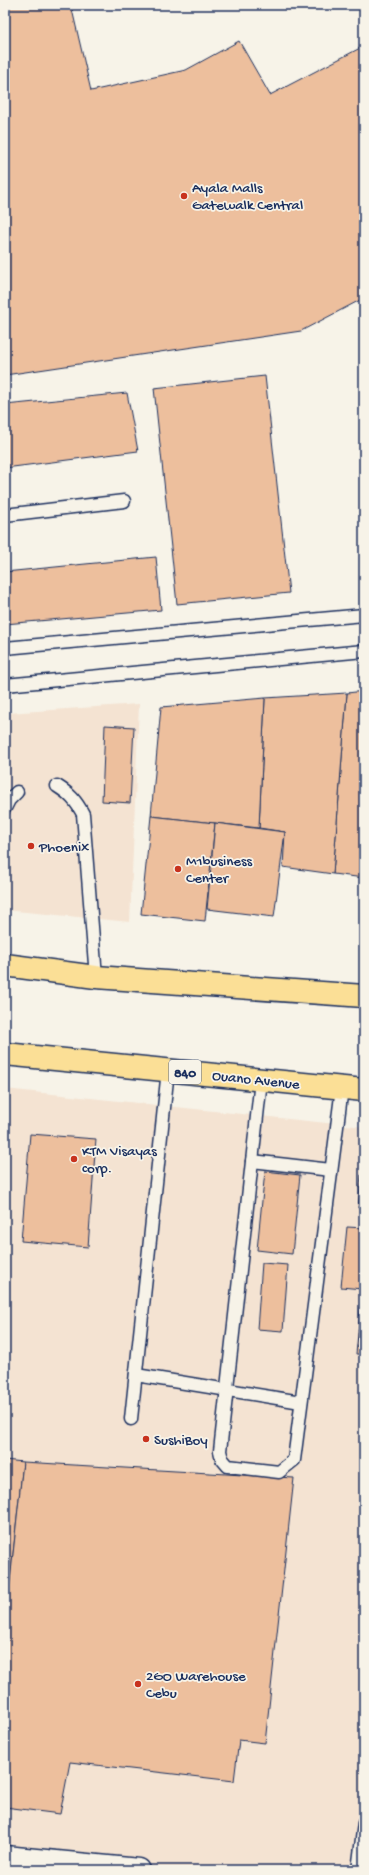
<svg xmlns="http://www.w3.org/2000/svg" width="369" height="1875" font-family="'Gochi Hand',sans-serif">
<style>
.built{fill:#f4e3d2}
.building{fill:#edbf9d;stroke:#1b2f5e}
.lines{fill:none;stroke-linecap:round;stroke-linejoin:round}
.service-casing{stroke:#1b2f5e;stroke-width:15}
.tertiary-casing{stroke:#1b2f5e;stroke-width:25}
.trunk-casing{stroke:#1b2f5e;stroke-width:25}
.service{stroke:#f7f3e8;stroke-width:12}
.tertiary{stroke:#f7f3e8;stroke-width:22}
.trunk{stroke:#fbdf96;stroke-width:22}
.poi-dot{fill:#c8321e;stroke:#f7f3e8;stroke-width:1.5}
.labels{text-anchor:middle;stroke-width:3.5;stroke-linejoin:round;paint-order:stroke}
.shield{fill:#f7f3e8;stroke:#5d6a87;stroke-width:1}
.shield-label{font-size:14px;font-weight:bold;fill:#1b2f5e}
.poi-label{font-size:15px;fill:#1b2f5e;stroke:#f7f3e8;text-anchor:start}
.street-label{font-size:15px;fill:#1b2f5e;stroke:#f7f3e8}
</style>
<rect width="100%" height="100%" fill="#f7f3e8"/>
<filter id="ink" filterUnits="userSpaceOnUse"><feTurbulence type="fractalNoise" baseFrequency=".025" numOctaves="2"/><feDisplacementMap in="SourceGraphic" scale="8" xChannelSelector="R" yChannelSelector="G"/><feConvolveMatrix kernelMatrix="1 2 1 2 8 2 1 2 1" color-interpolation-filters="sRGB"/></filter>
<g filter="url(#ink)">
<!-- built -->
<g class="built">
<path d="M 139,704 L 130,922 L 5,910 L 5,722 L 8,713 Z"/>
<path d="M 5,1089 L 364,1127 L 364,1870 L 5,1870 Z"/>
</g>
<!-- building -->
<g class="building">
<path d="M 5,5 L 71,5 L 91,91 L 186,70 L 239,41 L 270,95 L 364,46 L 364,298 L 301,331 L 5,375 Z"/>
<path d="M 265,376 L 289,593 L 177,604 L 154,388 Z"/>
<path d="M 127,393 L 138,451 L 5,468 L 5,405 Z"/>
<path d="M 156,557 L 161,610 L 5,624 L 5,572 Z"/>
<path d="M 364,691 L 364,878 L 333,874 L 347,693 Z"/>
<path d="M 347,693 L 333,874 L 283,867 L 285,832 L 259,828 L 265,698 Z"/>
<path d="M 265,698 L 259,828 L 151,816 L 161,707 Z"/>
<path d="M 105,725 L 134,727 L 130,803 L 102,801 Z"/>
<path d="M 151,816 L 215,823 L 205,921 L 141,914 Z"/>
<path d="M 215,823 L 285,832 L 274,917 L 207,909 Z"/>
<path d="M 30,1134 L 96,1139 L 88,1247 L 21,1241 Z"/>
<path d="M 265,1171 L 300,1175 L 292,1254 L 257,1250 Z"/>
<path d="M 361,1175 L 364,1175 L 364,1208 L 358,1208 Z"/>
<path d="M 347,1227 L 364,1228 L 364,1354 L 356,1354 L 362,1289 L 341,1287 Z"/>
<path d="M 262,1263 L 288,1265 L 283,1331 L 257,1329 Z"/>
<path d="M 5,1460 L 23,1462 L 5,1627 Z"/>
<path d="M 23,1462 L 294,1478 L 265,1743 L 239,1740 L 234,1781 L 70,1762 L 60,1814 L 5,1807 L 5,1627 Z"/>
</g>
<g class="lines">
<!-- service casing -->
<g class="service-casing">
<g id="service">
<path d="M 5,515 L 124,501"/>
<path d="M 5,648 L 364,615"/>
<path d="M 5,685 L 364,651"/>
<path d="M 57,786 C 70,794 76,801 83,814 L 96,977"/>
<path d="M 5,808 L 9,800 L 17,792"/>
<path d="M 261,1080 L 220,1451 L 222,1459 L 228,1466 L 279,1472 L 294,1460 L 342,1088"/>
<path d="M 252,1161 L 331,1170"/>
<path d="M 136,1375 L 301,1402"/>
<path d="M 131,1419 L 168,1070"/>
<path d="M 358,1870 L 364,1823"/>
</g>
</g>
<!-- tertiary casing -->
<g class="tertiary-casing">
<path id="tertiary" d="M 5,1857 L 139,1870"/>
</g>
<!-- trunk casing -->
<g class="trunk-casing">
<g id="trunk">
<path d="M 5,965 L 96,977 L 364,996"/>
<path d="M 5,1054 L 364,1090"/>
</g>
</g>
<!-- service -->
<use href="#service" class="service"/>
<!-- tertiary -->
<use href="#tertiary" class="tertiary"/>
<!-- trunk -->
<use href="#trunk" class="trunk"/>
</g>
</g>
<!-- markers -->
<g class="poi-dot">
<circle cx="184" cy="196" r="4"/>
<circle cx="31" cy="846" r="4"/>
<circle cx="178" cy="869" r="4"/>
<circle cx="74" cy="1159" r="4"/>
<circle cx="146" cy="1439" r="4"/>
<circle cx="138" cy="1684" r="4"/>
</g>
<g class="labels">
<!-- shield labels -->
<rect class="shield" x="169" y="1060" width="32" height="24" rx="3"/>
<g class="shield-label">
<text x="185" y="1077">840</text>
</g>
<!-- poi labels -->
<g class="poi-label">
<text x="192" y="192">Ayala Malls<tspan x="192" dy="17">Gatewalk Central</tspan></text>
<text x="39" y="851">Phoenix</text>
<text x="186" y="865">M1business<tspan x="186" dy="17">Center</tspan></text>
<text x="82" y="1155">KTM Visayas<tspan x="82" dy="17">corp.</tspan></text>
<text x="154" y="1444">SushiBoy</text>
<text x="146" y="1680">2GO Warehouse<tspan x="146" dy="17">Cebu</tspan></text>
</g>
<!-- street labels -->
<g class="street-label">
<text transform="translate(256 1079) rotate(6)" y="5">Ouano Avenue</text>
</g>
</g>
<!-- margin -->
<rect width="369" height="1875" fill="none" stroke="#f7f3e8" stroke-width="20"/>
<rect x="10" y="10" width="349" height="1855" fill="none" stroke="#1b2f5e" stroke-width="1.5" filter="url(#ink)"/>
</svg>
